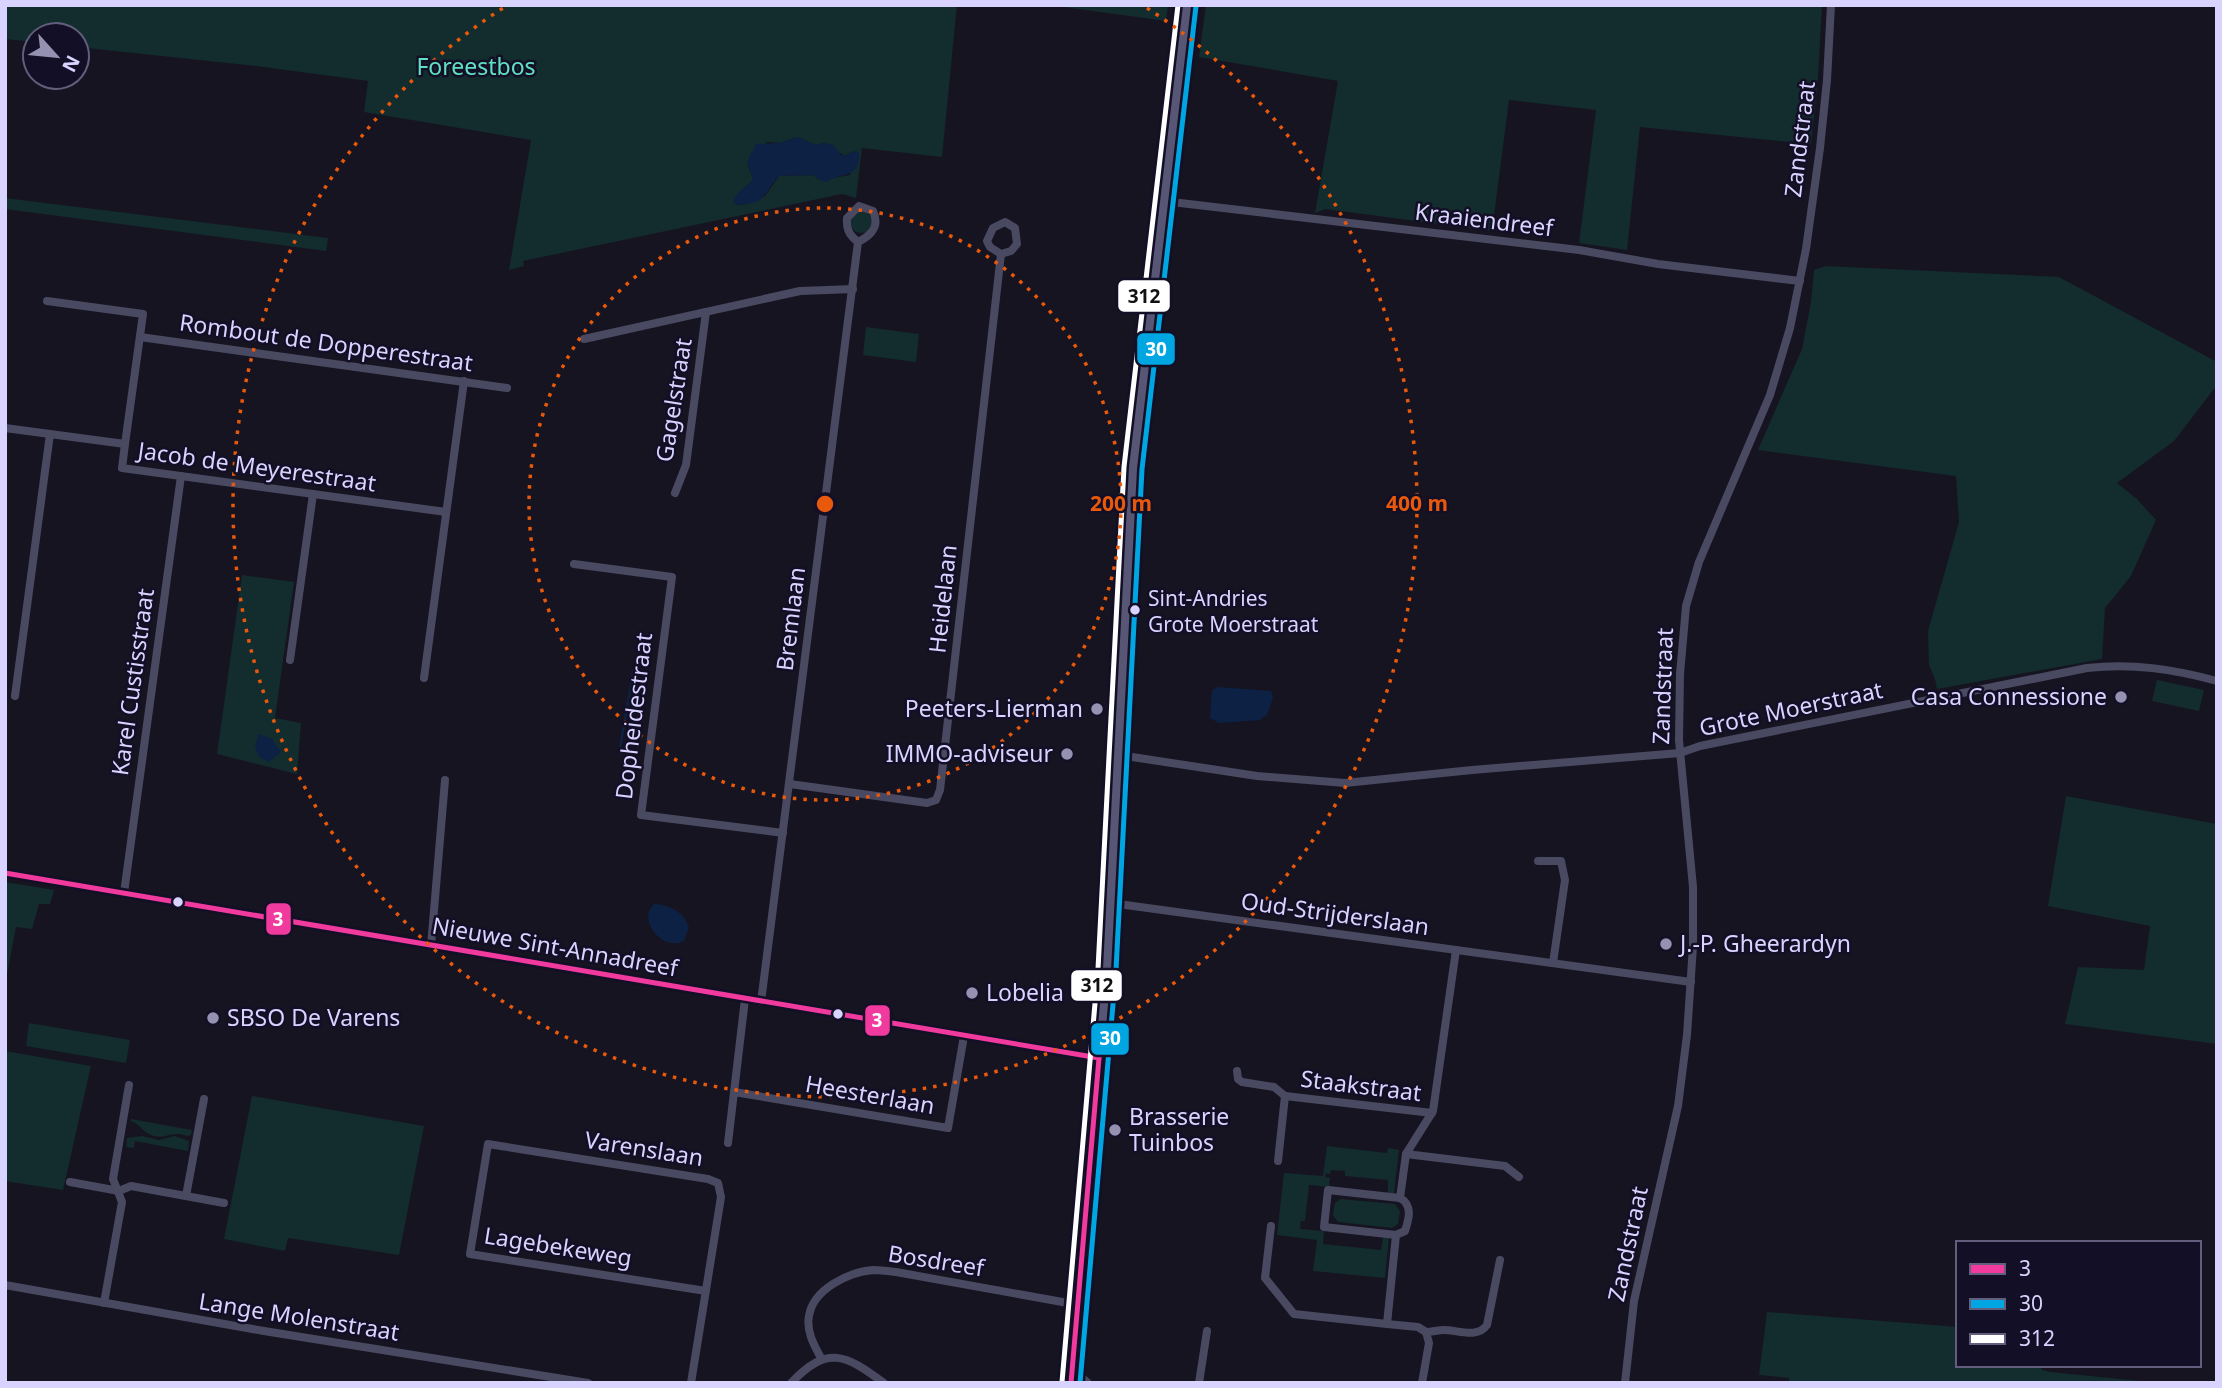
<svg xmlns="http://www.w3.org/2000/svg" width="2222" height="1388" font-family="'Noto Sans',sans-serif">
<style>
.green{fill:#132c2d;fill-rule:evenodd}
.water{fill:#0d2144}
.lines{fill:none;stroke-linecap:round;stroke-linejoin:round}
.stream{stroke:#0d2144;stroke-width:2.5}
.street{stroke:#4a4962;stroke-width:8}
.secondary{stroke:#575674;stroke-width:10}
.bus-1-casing{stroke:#130f26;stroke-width:10}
.bus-2-casing{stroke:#130f26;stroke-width:10}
.bus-3-casing{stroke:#130f26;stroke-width:10}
.bus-1{stroke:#f13a9e;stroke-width:5}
.bus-2{stroke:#00a6e2;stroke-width:5}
.bus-3{stroke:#fff;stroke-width:5}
.ring{fill:none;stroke:#e8590c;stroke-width:3.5;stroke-dasharray:3.5 7}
.bus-dot{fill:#d9d4ff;stroke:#130f26;stroke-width:2.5}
.poi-dot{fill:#9591b1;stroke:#130f26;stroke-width:2.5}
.labels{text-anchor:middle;stroke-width:5;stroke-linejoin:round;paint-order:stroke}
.bus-label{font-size:21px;fill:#d9d4ff;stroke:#130f26;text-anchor:start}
.park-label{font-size:23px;fill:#5fe0c0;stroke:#130f26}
.street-label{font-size:23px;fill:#d9d4ff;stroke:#130f26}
.poi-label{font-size:23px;fill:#d9d4ff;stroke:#130f26;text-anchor:start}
.centre{fill:#e8590c;stroke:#130f26;stroke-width:3.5}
.ring-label{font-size:21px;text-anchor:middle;font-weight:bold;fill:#e8590c;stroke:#130f26;stroke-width:5;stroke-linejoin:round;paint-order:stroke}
.line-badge{stroke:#130f26;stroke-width:2.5}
.badge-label{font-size:19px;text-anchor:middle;font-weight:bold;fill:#fff}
.pale-badge-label{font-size:19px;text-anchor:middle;font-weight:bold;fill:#111}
</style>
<rect width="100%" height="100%" fill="#161421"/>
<!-- green -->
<g class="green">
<path d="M 5,5 L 957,5 L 942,157 L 862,148 L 856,198 L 842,194 L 523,261 L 524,266 L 509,270 L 531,140 L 364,112 L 368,81 L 256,66 L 77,47 L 77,35 L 35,35 L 35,42 L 5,39 ZM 797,137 L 816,145 L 824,143 L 845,156 L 854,151 L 850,175 L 820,180 L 813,175 L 779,176 L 765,196 L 746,204 L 736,205 L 734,201 C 738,189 748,188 753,179 L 747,162 L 767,142 L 780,143 Z"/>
<path d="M 1049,5 L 1168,5 L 1166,21 Z"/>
<path d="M 1206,5 L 1822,5 L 1818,78 L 1811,144 L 1640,127 L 1627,250 L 1579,243 L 1596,110 L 1509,100 L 1492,231 L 1325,209 L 1315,213 L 1338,81 L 1199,57 Z"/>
<path d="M 5,198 L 328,238 L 326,251 L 5,209 Z"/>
<circle cx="861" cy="222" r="11"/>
<path d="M 1826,266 L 2059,277 L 2217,362 L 2217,385 L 2174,441 L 2117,483 L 2137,499 L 2156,520 L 2131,576 L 2105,608 L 2102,659 L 1937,689 L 1935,679 L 1929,665 L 1928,631 L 1959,522 L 1956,476 L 1758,450 L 1802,349 L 1811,302 L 1814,270 Z"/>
<path d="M 866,327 L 919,334 L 916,362 L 863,355 Z"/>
<path d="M 242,575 L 294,582 L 275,718 L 301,723 L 297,774 L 217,754 Z"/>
<path d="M 2157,680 L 2204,690 L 2199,711 L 2152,701 Z"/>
<path d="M 2066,796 L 2217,824 L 2217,1044 L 2065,1024 L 2078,967 L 2144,970 L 2150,926 L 2048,906 Z"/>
<path d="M 5,882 L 54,890 L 50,904 L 39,904 L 32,929 L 16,927 L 5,985 Z"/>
<path d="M 29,1023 L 130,1040 L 126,1063 L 26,1046 Z"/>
<path d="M 5,1051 L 91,1066 L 63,1190 L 5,1181 Z"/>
<path d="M 252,1096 L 424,1126 L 399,1255 L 288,1238 L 285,1251 L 224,1239 Z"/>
<path d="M 131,1119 L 192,1130 L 191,1135 L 187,1136 C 173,1130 167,1139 154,1136 C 142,1133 141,1124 131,1121 Z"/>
<path d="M 142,1136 L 159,1140 L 175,1136 L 189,1141 L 188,1151 L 135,1141 L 134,1148 L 126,1147 L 127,1138 Z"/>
<path d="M 1327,1146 L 1387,1153 L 1388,1148 L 1399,1150 L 1394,1193 L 1388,1193 L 1388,1180 L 1345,1176 L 1345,1171 L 1331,1170 L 1330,1174 L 1326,1173 L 1325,1177 L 1330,1178 L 1329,1187 L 1309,1185 L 1305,1221 L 1301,1221 L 1300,1229 L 1324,1231 L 1323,1244 L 1381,1250 L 1383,1238 L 1389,1238 L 1385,1278 L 1313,1271 L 1317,1240 L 1277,1235 L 1284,1173 L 1323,1176 Z"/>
<path d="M 1340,1199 L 1395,1204 L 1400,1211 L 1398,1224 L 1392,1228 L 1338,1222 L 1333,1215 L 1335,1203 Z"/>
<path d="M 1767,1312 L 1958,1327 L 1958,1365 L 2041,1365 L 2042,1370 L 2050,1372 L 2160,1383 L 1789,1383 L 1789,1378 L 1759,1375 Z"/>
</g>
<!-- water -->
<g class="water">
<path d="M 797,137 L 816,145 L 824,143 L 833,145 L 841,155 L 845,156 L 854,151 L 859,152 C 861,180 842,171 827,182 L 820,180 L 813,175 L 779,176 C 761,196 768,203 737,205 L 733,201 C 738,189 748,188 753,179 L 747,162 L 756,144 L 780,143 Z"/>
<path d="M 1218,687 L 1271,691 L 1273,698 L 1267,715 L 1260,720 L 1219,723 L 1210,718 L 1212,690 Z"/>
<path d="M 259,734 L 272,739 L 281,752 L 269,762 L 259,757 L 255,746 Z"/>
<path d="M 654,904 C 668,904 686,913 689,928 L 684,941 C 664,952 636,921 654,904 Z"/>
</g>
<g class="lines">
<!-- stream -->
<path class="stream" d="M 619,753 L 634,669"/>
<!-- street -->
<g class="street">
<path d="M 1163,201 L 1579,250 L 1658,264 L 1800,281"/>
<path d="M 47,301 L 143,314 L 125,444"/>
<path d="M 140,337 L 507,388"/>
<path d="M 584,339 L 800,291 L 853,289"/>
<path d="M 5,428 L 125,444 L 122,468 L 446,512"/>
<path d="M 675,493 L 686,465 L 706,312"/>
<path d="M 574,564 L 672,577 L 641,815 L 783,833"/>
<path d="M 290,660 L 313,494"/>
<path d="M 424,678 L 464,381"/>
<path d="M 15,696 L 50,434"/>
<path d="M 1119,755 L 1257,776 L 1345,783 L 1472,770 L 1680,753 L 1700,746 L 2087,668 C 2132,663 2173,669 2217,681"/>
<path d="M 790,784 L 927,803 L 936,800 L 940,790 L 1001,254 L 1011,251 L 1017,244 L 1015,228 L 1005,222 L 993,228 L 987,241 L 990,247 L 1001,254"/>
<path d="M 1538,861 L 1561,861 L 1565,880 L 1553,963"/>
<path d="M 5,873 L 1099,1058"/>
<path d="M 124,893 L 181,476"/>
<path d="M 1111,903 L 1691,982"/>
<path d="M 431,946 L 445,780"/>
<path d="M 761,1002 L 858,242 C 872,235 880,226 873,211 L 859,206 L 847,218 C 846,229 849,235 858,242"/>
<path d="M 1237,1071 L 1238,1079 L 1242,1082 L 1274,1087 L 1285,1096 L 1432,1113"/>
<path d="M 734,1092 L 948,1128 L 964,1036"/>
<path d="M 728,1143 L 745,999"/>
<path d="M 1406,1154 L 1505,1166 L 1519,1177"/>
<path d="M 1278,1161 L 1285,1096"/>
<path d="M 70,1182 L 119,1191 L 131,1186 L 224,1203"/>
<path d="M 186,1196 L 204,1099"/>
<path d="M 1271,1226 L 1265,1278 L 1294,1314 L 1387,1324"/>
<path d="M 1396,1235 L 1324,1227 L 1328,1190 L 1400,1198"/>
<path d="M 5,1285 L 264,1331 L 588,1383"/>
<path d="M 104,1303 L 122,1202 L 113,1179 L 129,1085"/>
<path d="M 1426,1332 C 1432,1332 1438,1330 1444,1330 C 1458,1330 1477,1339 1487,1325 L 1500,1260"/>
<path d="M 821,1358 C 814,1345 806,1331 809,1316 C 813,1289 849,1272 873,1270 C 881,1270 888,1271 896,1272 L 1079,1305"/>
<path d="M 1072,1369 L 1088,1383"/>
<path d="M 691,1383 L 721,1197 L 718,1183 L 708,1179 L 488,1144 L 470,1254 L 706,1291"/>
<path d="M 791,1383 C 828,1344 846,1355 884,1383"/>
<path d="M 1199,1383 L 1207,1331"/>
<path d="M 1422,1383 L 1429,1343 L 1426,1332 L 1418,1327 L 1387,1324 L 1396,1235 L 1405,1231 C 1409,1219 1413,1205 1400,1198 L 1406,1154 L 1433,1111 L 1456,950"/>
<path d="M 1625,1383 L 1634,1301 L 1678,1106 L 1687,1035 L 1693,946 L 1693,887 L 1679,740 L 1680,674 L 1686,606 L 1699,562 L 1770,395 L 1790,328 L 1806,249 L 1820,148 L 1827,80 L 1831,5"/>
</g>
<!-- secondary -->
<path class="secondary" d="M 1071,1383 L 1107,970 L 1133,468 L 1187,5"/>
<!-- bus-1 casing -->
<g class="bus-1-casing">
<g id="bus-1">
<path d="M 5,873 L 1099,1058"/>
<path d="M 1071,1383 L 1099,1058"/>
</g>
</g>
<!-- bus-2 casing -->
<g class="bus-2-casing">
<path id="bus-2" d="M 1080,1383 L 1116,970 L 1142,469 L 1196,6"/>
</g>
<!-- bus-3 casing -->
<g class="bus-3-casing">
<path id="bus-3" d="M 1062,1382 L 1098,969 L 1124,467 L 1178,5"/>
</g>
<!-- bus-1 -->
<use href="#bus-1" class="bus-1"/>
<!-- bus-2 -->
<use href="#bus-2" class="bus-2"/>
<!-- bus-3 -->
<use href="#bus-3" class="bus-3"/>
</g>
<!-- distance rings -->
<g class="ring">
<circle cx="825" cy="504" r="296"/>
<path d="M1147 8A592 592 0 1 1 503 8"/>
</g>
<!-- markers -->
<g class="bus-dot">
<circle cx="1135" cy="610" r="6"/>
<circle cx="178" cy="902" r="6"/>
<circle cx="838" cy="1014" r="6"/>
</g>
<g class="poi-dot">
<circle cx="2121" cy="697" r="7"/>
<circle cx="1097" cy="709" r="7"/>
<circle cx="1067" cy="754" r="7"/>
<circle cx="1666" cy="944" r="7"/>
<circle cx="972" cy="993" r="7"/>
<circle cx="213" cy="1018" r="7"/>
<circle cx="1115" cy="1130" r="7"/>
</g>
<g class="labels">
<!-- bus labels -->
<g class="bus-label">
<text x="1148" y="606">Sint-Andries<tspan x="1148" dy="26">Grote Moerstraat</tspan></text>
</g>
<!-- park labels -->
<g class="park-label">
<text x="476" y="75">Foreestbos</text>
</g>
<!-- street labels -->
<g class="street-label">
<text transform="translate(1800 139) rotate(-83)" y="8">Zandstraat</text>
<text transform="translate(1484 220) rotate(7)" y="8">Kraaiendreef</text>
<text transform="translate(326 343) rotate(8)" y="8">Rombout de Dopperestraat</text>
<text transform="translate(674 400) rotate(-81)" y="8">Gagelstraat</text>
<text transform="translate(257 467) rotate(8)" y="8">Jacob de Meyerestraat</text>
<text transform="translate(943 599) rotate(-84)" y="8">Heidelaan</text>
<text transform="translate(791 619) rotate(-83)" y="8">Bremlaan</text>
<text transform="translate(133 682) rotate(-82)" y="8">Karel Custisstraat</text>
<text transform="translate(1663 686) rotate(-88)" y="8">Zandstraat</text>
<text transform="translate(1791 709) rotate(-12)" y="8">Grote Moerstraat</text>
<text transform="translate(634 716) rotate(-83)" y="8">Dopheidestraat</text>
<text transform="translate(1335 914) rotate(8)" y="8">Oud-Strijderslaan</text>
<text transform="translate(555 947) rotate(10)" y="8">Nieuwe Sint-Annadreef</text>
<text transform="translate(1361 1086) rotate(7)" y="8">Staakstraat</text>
<text transform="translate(870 1095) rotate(10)" y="8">Heesterlaan</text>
<text transform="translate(644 1149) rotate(9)" y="8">Varenslaan</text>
<text transform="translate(1628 1244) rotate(-78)" y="8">Zandstraat</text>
<text transform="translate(558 1247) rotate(9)" y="8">Lagebekeweg</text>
<text transform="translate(936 1261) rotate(9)" y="8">Bosdreef</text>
<text transform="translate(299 1317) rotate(9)" y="8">Lange Molenstraat</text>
</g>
<!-- poi labels -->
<g class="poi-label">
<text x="2107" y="705" text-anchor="end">Casa Connessione</text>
<text x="1083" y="717" text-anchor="end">Peeters-Lierman</text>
<text x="1053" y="762" text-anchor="end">IMMO-adviseur</text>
<text x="1680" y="952">J.-P. Gheerardyn</text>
<text x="986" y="1001">Lobelia</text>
<text x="227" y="1026">SBSO De Varens</text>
<text x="1129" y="1125">Brasserie<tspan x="1129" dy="26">Tuinbos</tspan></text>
</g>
</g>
<circle cx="825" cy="504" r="10" class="centre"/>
<g class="ring-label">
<text x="1121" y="511">200 m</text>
<text x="1417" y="511">400 m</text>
</g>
<g class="line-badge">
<rect x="1117" y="279" width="54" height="34" rx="7" fill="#fff"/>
<rect x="1136" y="332" width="40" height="34" rx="7" fill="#00a6e2"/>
<rect x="265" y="902" width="27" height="34" rx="7" fill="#f13a9e"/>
<rect x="1070" y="969" width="53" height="33" rx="7" fill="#fff"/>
<rect x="864" y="1004" width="27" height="33" rx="7" fill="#f13a9e"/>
<rect x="1090" y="1022" width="40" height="34" rx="7" fill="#00a6e2"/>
</g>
<g class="badge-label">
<text x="1156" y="356">30</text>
<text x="278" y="926">3</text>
<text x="877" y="1027">3</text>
<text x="1110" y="1045">30</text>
</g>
<g class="pale-badge-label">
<text x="1144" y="303">312</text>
<text x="1097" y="992">312</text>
</g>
<!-- border -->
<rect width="2222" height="1388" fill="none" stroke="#d9d4ff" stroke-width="14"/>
<!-- legend -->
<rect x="1956" y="1241" width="245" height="126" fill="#130f26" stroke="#625e7d" stroke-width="2"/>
<rect x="1970" y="1264" width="35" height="10" fill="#f13a9e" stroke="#625e7d" stroke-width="2"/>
<text x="2019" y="1276" font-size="21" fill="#d9d4ff">3</text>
<rect x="1970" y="1299" width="35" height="10" fill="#00a6e2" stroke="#625e7d" stroke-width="2"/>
<text x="2019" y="1311" font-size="21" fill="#d9d4ff">30</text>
<rect x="1970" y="1334" width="35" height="10" fill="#ffffff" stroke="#625e7d" stroke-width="2"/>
<text x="2019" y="1346" font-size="21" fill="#d9d4ff">312</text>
<!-- north arrow -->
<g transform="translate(56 56) rotate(117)"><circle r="33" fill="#130f26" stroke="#625e7d" stroke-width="2"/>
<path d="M0-5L12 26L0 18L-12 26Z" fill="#9591b1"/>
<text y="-10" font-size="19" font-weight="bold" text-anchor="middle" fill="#d9d4ff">N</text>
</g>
</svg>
